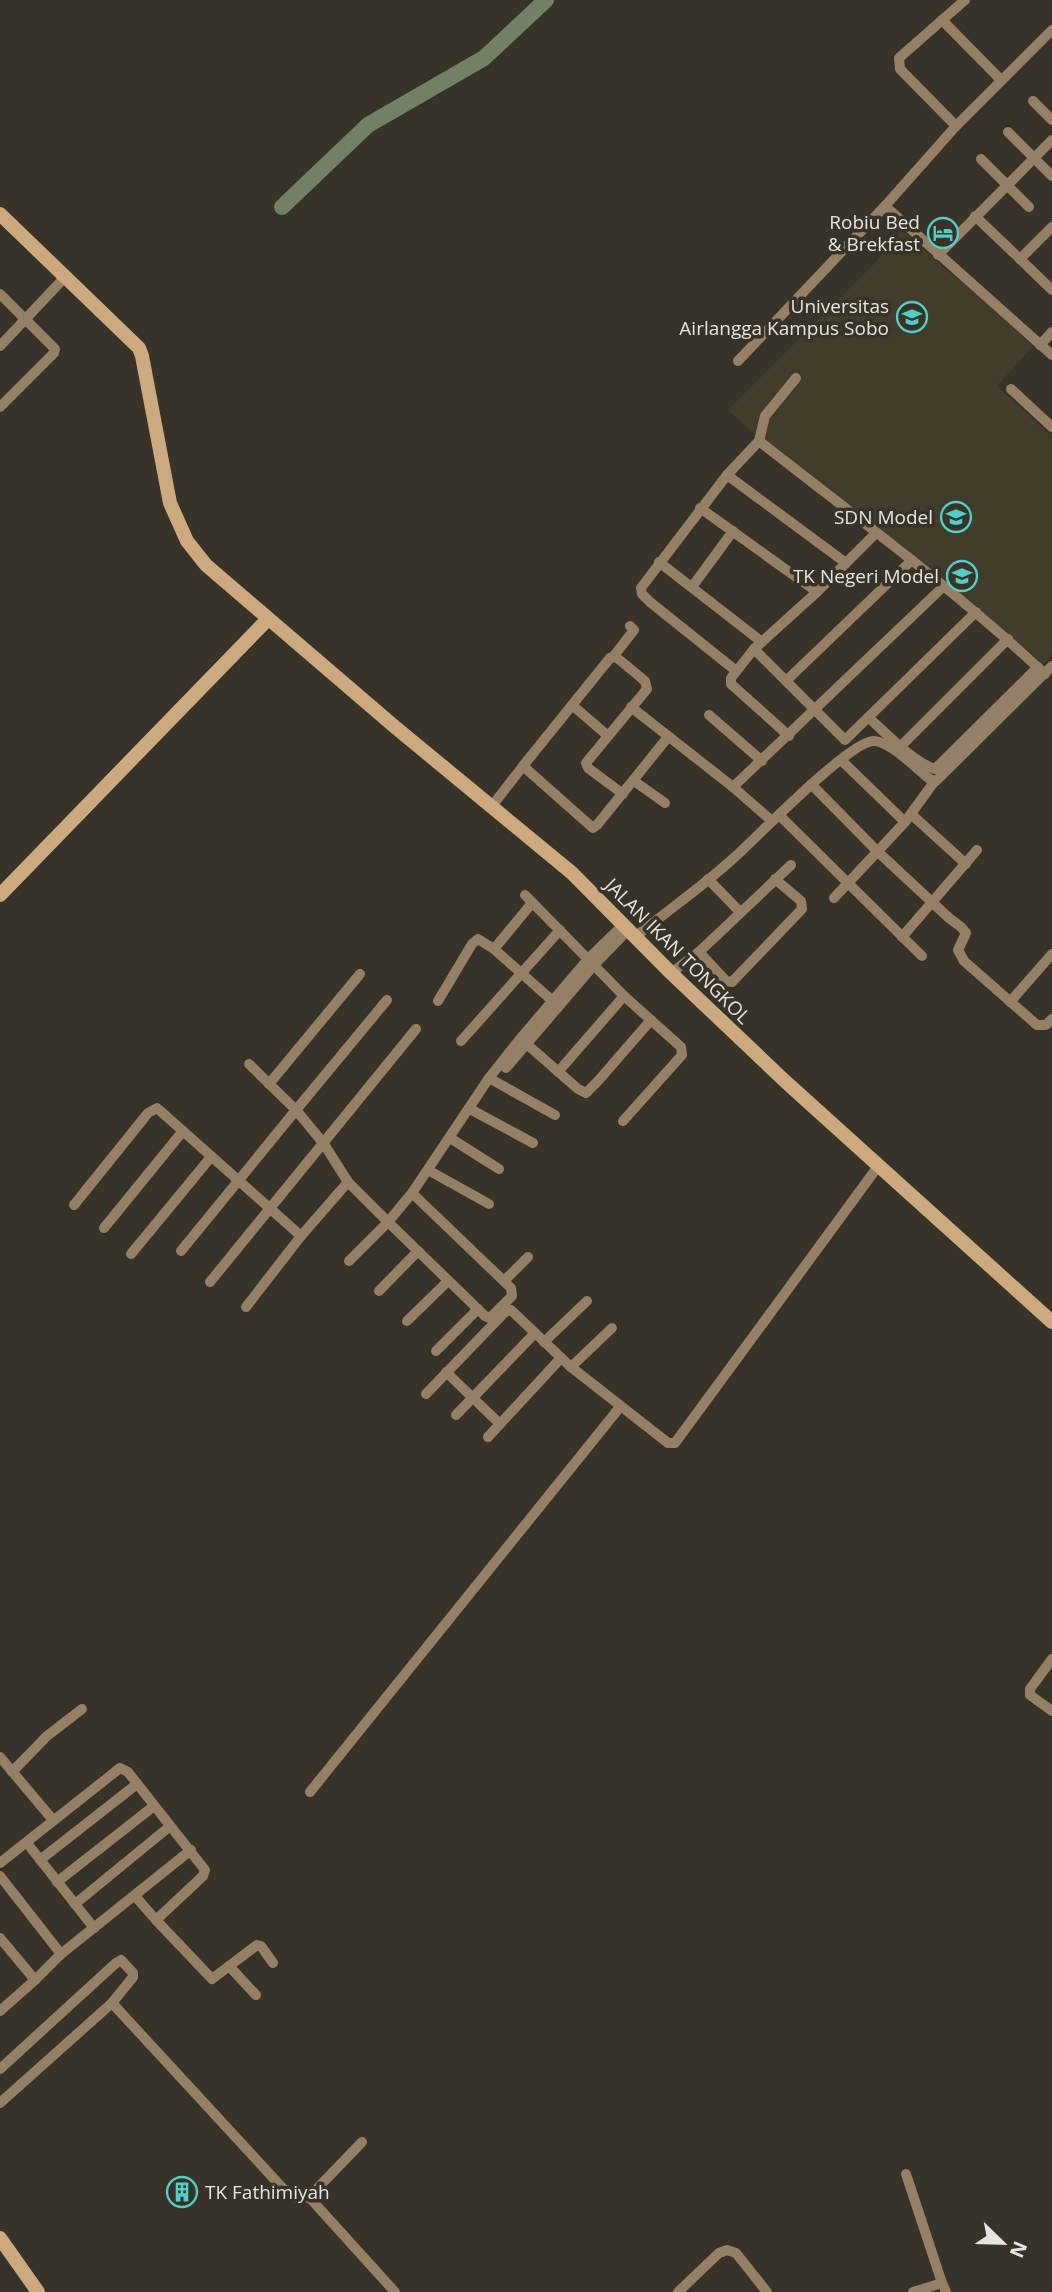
<svg xmlns="http://www.w3.org/2000/svg" width="1052" height="2292" font-family="'Open Sans',sans-serif">
<style>
.built{fill:#423c2c}
.lines{fill:none;stroke-linecap:round;stroke-linejoin:round}
.river{stroke:#728065;stroke-width:16}
.street{stroke:#957f65;stroke-width:10}
.secondary{stroke:#cda97f;stroke-width:14}
.labels{text-anchor:middle;stroke-width:7;stroke-linejoin:round;paint-order:stroke}
.poi-label{font-size:19px;fill:#e6e4de;stroke:#373329;text-anchor:end}
.street-label{font-size:19px;fill:#e6e4de;stroke:#373329}
</style>
<rect width="100%" height="100%" fill="#373329"/>
<!-- built -->
<path class="built" d="M 902,230 L 949,272 L 973,288 L 1033,346 L 997,386 L 1052,436 L 1052,655 L 1043,664 L 958,593 L 763,441 L 728,410 L 875,263 Z"/>
<g class="lines">
<!-- river -->
<path class="river" d="M 282,207 L 368,125 L 484,58 L 546,0"/>
<!-- street -->
<g class="street">
<path d="M 965,0 L 899,58 L 900,69 L 956,126 L 1052,30"/>
<path d="M 942,20 L 1001,80"/>
<path d="M 1033,101 L 1052,120"/>
<path d="M 1008,132 L 1052,176"/>
<path d="M 981,159 L 1029,207"/>
<path d="M 885,206 L 1052,355"/>
<path d="M 975,216 L 1020,259"/>
<path d="M 1052,227 L 1020,259 L 1052,290"/>
<path d="M 938,255 L 1052,140"/>
<path d="M 0,294 L 55,349 L 54,353 L 0,407"/>
<path d="M 1040,345 L 1052,332"/>
<path d="M 0,346 L 66,276"/>
<path d="M 738,361 L 885,206 L 956,126"/>
<path d="M 1011,389 L 1052,427"/>
<path d="M 759,441 C 856,517 955,590 1045,674"/>
<path d="M 727,475 L 846,563"/>
<path d="M 700,508 L 817,592"/>
<path d="M 659,562 L 762,642"/>
<path d="M 692,587 L 733,531"/>
<path d="M 754,649 L 845,740 L 976,612"/>
<path d="M 613,657 L 634,630 L 630,626"/>
<path d="M 735,670 L 650,602 L 642,594 L 641,588 L 727,475 L 759,441 L 765,416 L 796,378"/>
<path d="M 786,681 L 912,560"/>
<path d="M 572,705 L 607,735"/>
<path d="M 631,707 L 733,787 L 772,821"/>
<path d="M 709,715 L 762,761"/>
<path d="M 869,718 C 886,733 913,762 935,769 L 1038,667"/>
<path d="M 789,736 L 731,684 L 731,678 L 754,649 L 817,592 L 876,533"/>
<path d="M 901,746 L 1008,639"/>
<path d="M 841,760 L 905,822"/>
<path d="M 634,781 L 665,803"/>
<path d="M 812,785 L 877,851 L 949,918 L 961,927 L 966,933 L 958,950 L 964,961 L 1037,1025 L 1046,1025 L 1052,1019"/>
<path d="M 733,787 L 944,586"/>
<path d="M 623,794 L 588,768 L 586,763 L 647,689 L 645,681 L 616,657 L 610,658 L 523,766 L 593,828 L 597,825 L 668,737"/>
<path d="M 492,806 L 523,766"/>
<path d="M 911,814 L 966,864"/>
<path d="M 779,815 L 922,956"/>
<path d="M 708,879 L 740,912"/>
<path d="M 525,895 L 624,996 L 681,1047 L 682,1055 L 623,1121"/>
<path d="M 834,898 L 905,822 L 934,782"/>
<path d="M 636,936 C 670,909 706,884 737,855 C 760,834 848,743 873,741 C 889,740 918,770 931,780 L 936,781 L 1052,666"/>
<path d="M 902,937 L 977,850"/>
<path d="M 494,949 L 532,903"/>
<path d="M 699,952 L 726,981 L 732,982 L 802,909 L 801,901 L 775,879"/>
<path d="M 671,973 L 699,952 L 791,865"/>
<path d="M 438,1001 L 472,944 L 478,939 L 494,949 L 556,1004"/>
<path d="M 1010,1002 L 1052,954"/>
<path d="M 522,1040 L 578,1089 L 586,1093 L 598,1081 L 651,1020"/>
<path d="M 461,1041 L 560,930"/>
<path d="M 249,1064 L 296,1110 L 387,1000"/>
<path d="M 506,1068 L 595,964 L 629,929"/>
<path d="M 558,1072 L 624,996"/>
<path d="M 489,1078 L 555,1115"/>
<path d="M 269,1084 L 360,974"/>
<path d="M 470,1109 L 533,1143"/>
<path d="M 450,1138 L 499,1169"/>
<path d="M 428,1170 L 489,1204"/>
<path d="M 412,1193 L 511,1288 L 512,1296 L 490,1318 L 485,1316 L 388,1222 L 412,1193 L 489,1078 L 520,1039 L 589,958 L 624,924"/>
<path d="M 74,1205 L 148,1113 L 157,1108 L 301,1236"/>
<path d="M 104,1228 L 183,1131"/>
<path d="M 181,1251 L 296,1110 L 324,1144 L 348,1182"/>
<path d="M 131,1254 L 211,1157"/>
<path d="M 504,1281 L 528,1257"/>
<path d="M 210,1282 L 416,1029"/>
<path d="M 379,1291 L 418,1251"/>
<path d="M 246,1307 L 301,1236 L 348,1182 L 388,1222 L 349,1261"/>
<path d="M 407,1321 L 448,1281"/>
<path d="M 544,1342 L 587,1301"/>
<path d="M 436,1351 L 478,1309"/>
<path d="M 571,1367 L 612,1328"/>
<path d="M 446,1372 L 500,1424"/>
<path d="M 426,1394 L 505,1312 L 511,1310 L 571,1367 L 668,1443 L 675,1443 L 879,1165"/>
<path d="M 456,1415 L 535,1333"/>
<path d="M 488,1437 L 561,1358"/>
<path d="M 1052,1659 L 1030,1689 L 1030,1695 L 1052,1711"/>
<path d="M 0,1757 L 53,1820"/>
<path d="M 12,1772 L 47,1736 L 82,1709"/>
<path d="M 310,1792 L 620,1407"/>
<path d="M 27,1843 L 94,1928"/>
<path d="M 40,1860 L 137,1784"/>
<path d="M 0,1863 L 120,1768 L 128,1772 L 205,1870 L 203,1876 L 156,1920 L 135,1896"/>
<path d="M 0,1876 L 61,1954"/>
<path d="M 57,1882 L 154,1806"/>
<path d="M 75,1904 L 169,1827"/>
<path d="M 156,1920 L 212,1979 L 257,1945 L 261,1946 L 273,1963"/>
<path d="M 0,1938 L 35,1980"/>
<path d="M 229,1966 L 256,1995"/>
<path d="M 112,2003 L 289,2195 L 298,2199 L 309,2197 L 362,2142"/>
<path d="M 0,2011 L 35,1980 L 61,1954 L 191,1850"/>
<path d="M 0,2069 L 116,1963 L 121,1960 L 133,1973 L 133,1977 L 112,2003 L 0,2103"/>
<path d="M 906,2174 L 942,2283"/>
<path d="M 309,2197 L 395,2292"/>
<path d="M 678,2292 L 719,2253 L 727,2250 L 736,2253 L 767,2292"/>
<path d="M 913,2292 L 942,2283 L 946,2292"/>
</g>
<!-- secondary -->
<g class="secondary">
<path d="M 0,214 L 139,348 L 142,356 L 170,503 L 187,541 L 206,565 L 395,727 L 572,873 L 671,973 L 787,1083 L 1052,1322"/>
<path d="M 0,895 L 268,619"/>
<path d="M 0,2238 L 38,2292"/>
</g>
</g>
<!-- icons -->
<defs>
<g id="hotel-ring" transform="scale(1.575)"><circle r="9.5" fill="#373329" stroke="#54cdc7" stroke-width="1.5"/><path d="M-6-4.5h1.5V1H6V5H4.5V3h-9V5H-6ZM-4 0a1.8 1.8 0 1 1 3.6 0ZM.5 0V-2.5h3Q6-2.5 6 0Z" fill="#54cdc7"/></g>
<g id="university-ring" transform="scale(1.575)"><circle r="9.5" fill="#373329" stroke="#54cdc7" stroke-width="1.5"/><path d="M0-5L7-2L0 1L-7-2ZM-4 1L0 2.5L4 1V4Q0 6-4 4Z" fill="#54cdc7"/></g>
<g id="school-ring" transform="scale(1.575)"><circle r="9.5" fill="#373329" stroke="#54cdc7" stroke-width="1.5"/><path d="M0-5L7-2L0 1L-7-2ZM-4 1L0 2.5L4 1V4Q0 6-4 4Z" fill="#54cdc7"/></g>
<g id="building-ring" transform="scale(1.575)"><circle r="9.5" fill="#373329" stroke="#54cdc7" stroke-width="1.5"/><path d="M-4-6H4V6H1V3H-1V6H-4ZM-2.5-4.3h1.7v1.8h-1.7ZM.8-4.3h1.7v1.8H.8ZM-2.5-1h1.7V.8h-1.7ZM.8-1h1.7V.8H.8Z" fill="#54cdc7"/></g>
</defs>
<g fill-rule="evenodd">
<use href="#hotel-ring" x="943" y="233"/>
<use href="#university-ring" x="912" y="317"/>
<use href="#school-ring" x="956" y="517"/>
<use href="#school-ring" x="962" y="576"/>
<use href="#building-ring" x="182" y="2192"/>
</g>
<g class="labels">
<!-- poi labels -->
<g class="poi-label">
<text x="920" y="229">Robiu Bed<tspan x="920" dy="22">&amp; Brekfast</tspan></text>
<text x="889" y="313">Universitas<tspan x="889" dy="22">Airlangga Kampus Sobo</tspan></text>
<text x="933" y="524">SDN Model</text>
<text x="939" y="583">TK Negeri Model</text>
<text x="205" y="2199" text-anchor="start">TK Fathimiyah</text>
</g>
<!-- street labels -->
<g class="street-label">
<text transform="translate(678 951) rotate(45)" y="7">JALAN IKAN TONGKOL</text>
</g>
</g>
<!-- north arrow -->
<g transform="translate(1003 2243) rotate(113)" stroke="#373329" stroke-width="5" paint-order="stroke">
<path d="M0-5L12 26L0 18L-12 26Z" fill="#e6e4de"/>
<text y="-10" font-size="19" font-weight="bold" text-anchor="middle" fill="#e6e4de">N</text>
</g>
</svg>
